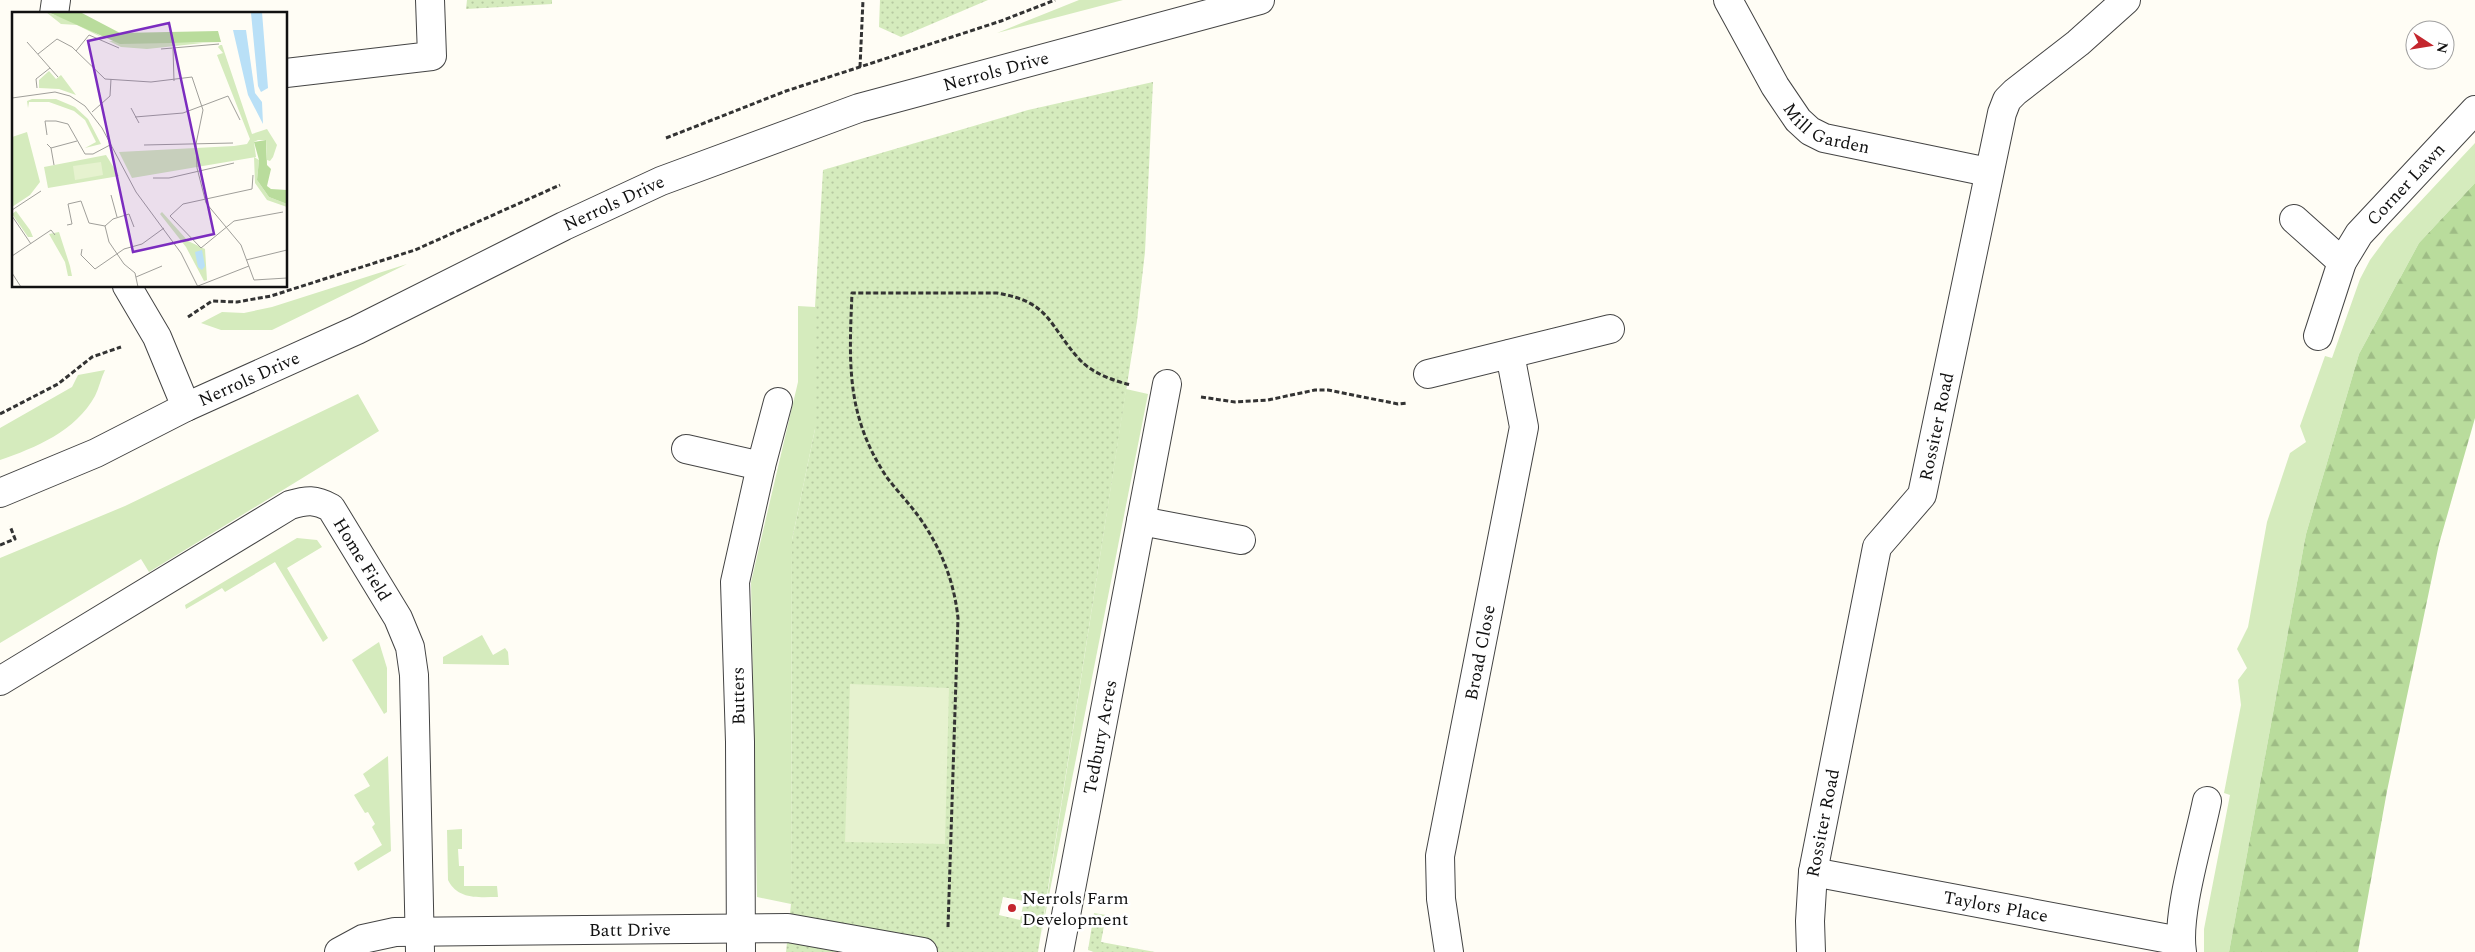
<svg xmlns="http://www.w3.org/2000/svg" width="2475" height="952" font-family="Spectral,serif">
<style>
.grass{fill:#d5ebbd}
.forest{fill:url(#forest-firs)}
.park{fill:url(#park-dots);fill-rule:evenodd}
.pitch{fill:#e6f2cf}
.lines{fill:none;stroke-linecap:round;stroke-linejoin:round}
.street-casing{stroke:#444;stroke-width:30}
.path{stroke:#333;stroke-width:3;stroke-dasharray:5 2.5;stroke-linecap:butt}
.street{stroke:#fff;stroke-width:28}
.poi-dot{fill:#c4262e;stroke:#fff;stroke-width:2}
.labels{text-anchor:middle;stroke-width:5;stroke-linejoin:round;paint-order:stroke}
.street-label{font-size:18px;fill:#111;stroke:#fff}
.poi-label{font-size:18px;fill:#111;stroke:#fff;text-anchor:start}
.inset-road{fill:none;stroke:#a09f9a;stroke-width:1}
.view{fill:#7b2cbf;fill-opacity:0.15;stroke:#7b2cbf;stroke-width:2.5}
.inset-edge{fill:none;stroke:#111;stroke-width:2.5}
</style>
<defs>
<pattern id="forest-firs" width="22" height="20" patternUnits="userSpaceOnUse" patternTransform="scale(1.25)"><rect width="22" height="20" fill="#b9dc9c"/><path d="M5 1l3.5 6h-7zM16 11l3.5 6h-7z" fill="#9ebc85"/></pattern>
<pattern id="park-dots" width="8" height="8" patternUnits="userSpaceOnUse" patternTransform="scale(1.25)"><rect width="8" height="8" fill="#d5ebbd"/><path d="M2 2h.1M6 6h.1" fill="none" stroke="#b6c8a1" stroke-width="1.8" stroke-linecap="round"/></pattern>
</defs>
<rect width="100%" height="100%" fill="#fffdf5"/>
<!-- grass -->
<g class="grass">
<path d="M 1079,0 L 1123,0 L 997,33 Z"/>
<path d="M 2475,143 L 2475,183 L 2419,243 L 2359,354 L 2306,534 L 2229,952 L 2204,952 L 2204,929 L 2230,795 L 2224,793 L 2241,705 L 2238,680 L 2247,668 L 2237,649 L 2248,627 L 2267,522 L 2290,453 L 2306,442 L 2300,426 L 2325,356 L 2332,358 L 2360,279 L 2370,260 L 2387,237 Z"/>
<path d="M 407,264 L 272,330 L 221,330 L 201,323 L 222,312 L 244,313 L 272,307 Z"/>
<path d="M 798,306 L 815,307 L 815,429 L 792,540 L 791,904 L 757,897 L 751,582 L 798,382 Z"/>
<path d="M 105,370 C 101,378 99,388 95,396 C 76,431 35,448 0,460 L 0,428 L 72,387 L 78,375 Z"/>
<path d="M 1126,389 L 1148,394 L 1041,936 Z"/>
<path d="M 358,394 L 379,431 L 149,572 L 141,559 L 0,643 L 0,558 L 125,506 Z"/>
<path d="M 297,538 L 317,540 L 322,547 L 287,568 L 328,638 L 323,642 L 275,562 L 225,592 L 222,588 L 186,609 L 185,605 Z"/>
<path d="M 482,635 L 493,655 L 505,648 L 508,652 L 509,665 L 443,664 L 443,657 Z"/>
<path d="M 379,642 L 387,668 L 387,712 L 384,714 L 352,660 Z"/>
<path d="M 388,756 L 391,851 L 358,871 L 354,863 L 382,845 L 372,827 L 375,824 L 368,812 L 365,813 L 354,795 L 370,786 L 363,774 Z"/>
<path d="M 462,829 L 462,849 L 458,849 L 459,866 L 464,866 L 464,886 L 497,886 L 498,897 C 478,897 458,900 448,880 L 447,830 Z"/>
</g>
<!-- forest -->
<path class="forest" d="M 2475,183 L 2475,418 L 2439,544 L 2387,791 L 2358,952 L 2229,952 L 2306,534 L 2359,354 L 2419,243 Z"/>
<!-- park -->
<g class="park">
<path d="M 467,0 L 552,0 L 552,4 L 466,9 Z"/>
<path d="M 880,0 L 988,0 L 901,37 L 879,27 Z"/>
<path d="M 1153,82 L 1145,252 L 1137,321 L 1038,952 L 786,952 L 791,904 L 792,540 L 815,429 L 815,307 L 823,170 L 1028,110 ZM 1003,897 L 1024,901 L 1020,920 L 999,915 Z"/>
<path d="M 1094,913 L 1106,915 L 1101,942 L 1155,952 L 1094,952 L 1088,950 Z"/>
</g>
<!-- pitch -->
<path class="pitch" d="M 850,684 L 949,688 L 945,844 L 845,842 Z"/>
<g class="lines">
<!-- street casing -->
<g class="street-casing">
<g id="street">
<path id="s1" d="M 1728,0 L 1775,86 L 1798,120 L 1810,131 L 1824,138 L 1988,172"/>
<path d="M 54,14 L 56,0"/>
<path d="M 286,73 L 432,56 L 430,0"/>
<path d="M 2294,219 L 2342,262"/>
<path d="M 127,286 L 157,337 L 186,407"/>
<path id="s2" d="M 2318,336 L 2342,262 L 2359,234 L 2475,110"/>
<path d="M 1428,374 L 1610,329"/>
<path d="M 686,449 L 761,466"/>
<path id="s3" d="M 0,493 L 96,453 L 186,407 L 357,330 L 564,226 L 661,181 L 859,108 L 1260,0"/>
<path d="M 1141,521 L 1241,540"/>
<path id="s4" d="M 0,681 L 290,505 C 307,500 315,499 331,508 L 398,618 L 410,647 L 414,675 L 420,952"/>
<path id="s5" d="M 1813,872 L 2180,941"/>
<path id="s6" d="M 339,952 L 363,939 L 395,932 L 788,928 L 923,952"/>
<path d="M 741,952 L 740,742 L 735,582 L 761,466 L 778,402"/>
<path id="s7" d="M 1059,952 L 1167,384"/>
<path id="s8" d="M 1449,952 L 1441,899 L 1440,856 L 1524,427 L 1510,354"/>
<path id="s9" d="M 1811,952 L 1810,921 L 1813,872 L 1877,547 L 1922,495 L 2002,113 L 2007,100 L 2015,92 L 2078,43 L 2126,0"/>
<path d="M 2182,952 C 2176,914 2199,841 2207,801"/>
</g>
</g>
<!-- path -->
<g class="path">
<path d="M 860,67 L 863,0"/>
<path d="M 666,138 L 786,91 L 1001,21 L 1055,0"/>
<path d="M 188,317 L 212,301 L 237,302 L 271,296 L 415,250 L 560,185"/>
<path d="M 1201,397 L 1235,402 L 1268,400 L 1315,390 L 1328,390 L 1398,404 L 1407,403"/>
<path d="M 0,414 L 58,384 L 92,357 L 121,347"/>
<path d="M 0,545 L 15,539 L 10,526"/>
<path d="M 948,927 L 958,618 C 954,581 941,548 919,517 C 909,503 896,490 886,476 C 846,415 849,363 852,293 L 997,293 C 1051,302 1048,325 1080,360 C 1092,373 1114,381 1131,385"/>
</g>
<!-- street -->
<use href="#street" class="street"/>
</g>
<!-- markers -->
<circle class="poi-dot" cx="1012" cy="908" r="5"/>
<g class="labels">
<!-- street labels -->
<g class="street-label">
<text dy="6" stroke="none"><textPath href="#s3" startOffset="1084">Nerrols Drive</textPath></text>
<text dy="6" stroke="none"><textPath href="#s1" startOffset="169">Mill Garden</textPath></text>
<text dy="6" stroke="none"><textPath href="#s2" startOffset="179">Corner Lawn</textPath></text>
<text dy="6" stroke="none"><textPath href="#s3" startOffset="679">Nerrols Drive</textPath></text>
<text dy="6" stroke="none"><textPath href="#s3" startOffset="274">Nerrols Drive</textPath></text>
<text dy="6" stroke="none"><textPath href="#s9" startOffset="550">Rossiter Road</textPath></text>
<text dy="6" stroke="none"><textPath href="#s4" startOffset="442">Home Field</textPath></text>
<text dy="6" stroke="none"><textPath href="#s8" startOffset="304">Broad Close</textPath></text>
<text transform="translate(738 696) rotate(-91)" y="6">Butters</text>
<text dy="6" stroke="none"><textPath href="#s7" startOffset="219">Tedbury Acres</textPath></text>
<text dy="6" stroke="none"><textPath href="#s9" startOffset="130">Rossiter Road</textPath></text>
<text dy="6" stroke="none"><textPath href="#s5" startOffset="186">Taylors Place</textPath></text>
<text dy="6" stroke="none"><textPath href="#s6" startOffset="295">Batt Drive</textPath></text>
</g>
<!-- poi labels -->
<g class="poi-label">
<text x="1022" y="904">Nerrols Farm<tspan x="1022" dy="21">Development</tspan></text>
</g>
</g>
<!-- overview -->
<g transform="translate(12 12)">
<rect width="275" height="275" fill="#fffdf5"/>
<path d="M 34,0 L 66,11 L 97,29 L 191,31 L 135,37 L 109,35 L 65,13 L 49,12 ZM 20,87 L 44,87 L 63,95 L 76,107 L 89,132 L 73,136 L 84,130 L 73,108 L 62,99 L 37,90 L 17,90 L 16,96 L 15,89 ZM 15,120 L 28,170 L 18,183 L 0,195 L 0,125 ZM 242,145 L 247,148 L 245,168 L 257,185 L 275,192 L 275,195 L 255,188 L 243,171 ZM 4,199 L 18,218 L 21,225 L 16,225 L 0,202 ZM 150,200 L 176,229 L 193,237 L 195,268 L 192,269 L 174,235 L 148,202 ZM 47,220 L 58,254 L 60,264 L 56,264 L 53,250 L 37,222 Z" fill="#d5ebbd"/>
<path d="M 36,0 L 68,0 L 108,21 L 206,19 L 209,30 L 108,32 ZM 254,128 L 255,153 L 259,157 L 255,174 L 259,177 L 275,178 L 275,192 L 257,185 L 245,168 L 247,148 L 242,130 Z" fill="#b9dc9c"/>
<path d="M 208,33 L 210,33 L 240,122 L 255,117 L 265,133 L 261,145 L 258,149 L 255,148 L 254,128 L 246,128 L 242,130 L 244,145 L 120,166 L 107,140 L 222,134 L 235,132 L 238,127 L 205,43 L 211,41 L 206,35 ZM 37,59 L 44,67 L 49,63 L 64,83 L 47,77 L 27,76 L 27,68 ZM 94,143 L 107,164 L 36,176 L 32,155 Z" fill="#d5ebbd"/>
<path d="M 89,150 L 91,163 L 63,168 L 61,154 Z" fill="#e6f2cf"/>
<path d="M 250,0 L 256,76 L 249,80 L 246,74 L 239,1 ZM 221,18 L 234,18 L 243,81 L 250,90 L 251,112 L 236,83 ZM 190,238 L 193,254 L 190,258 L 186,255 L 183,240 Z" fill="#b9e0f7"/>
<path class="inset-road" d="M 15,30 L 46,65M 149,37 L 207,32M 161,37 L 162,69M 64,39 L 77,23 L 107,36M 26,42 L 45,27 L 60,35 L 93,67 L 139,70 L 180,65 L 191,98 L 184,132 L 185,156 L 194,191 L 229,233 L 242,268 L 275,266M 25,76 L 24,67 L 38,56M 0,86 L 43,80 L 58,84 L 73,94 L 90,116 L 124,180 L 169,241 L 186,275M 119,96 L 127,111M 80,100 L 98,84 L 99,67M 123,105 L 171,101 L 216,84 L 228,108M 35,123 L 33,109 L 44,109 L 56,112 L 73,142 L 81,142 L 98,133M 35,132 L 39,136 L 65,129M 132,133 L 221,131M 39,136 L 42,153M 241,163 L 240,177 L 171,192 L 158,204 L 189,236 L 222,209 L 271,200M 141,166 L 157,166 L 222,151M 99,183 L 105,205M 0,198 L 29,179M 0,204 L 19,232M 55,213 L 60,212 L 56,192 L 69,189 L 77,211 L 93,214 L 97,230 L 112,252 L 123,261 L 126,275M 93,214 L 101,207 L 117,202 L 122,215M 70,237 L 69,243 L 83,257 L 112,237 L 130,232 L 152,216M 0,244 L 39,218 L 43,223M 234,248 L 275,238M 0,261 L 9,275M 124,265 L 150,254M 186,274 L 237,254"/>
<path class="view" d="M 157,11 L 202,222 L 121,240 L 76,29 Z"/>
<rect width="275" height="275" class="inset-edge"/>
</g>
<!-- north arrow -->
<g transform="translate(2430 45) rotate(102)"><circle r="24" fill="#ffffff" stroke="#a0a0a0"/>
<path d="M0-4L9 19L0 12L-9 19Z" fill="#c4262e"/>
<text y="-8" font-size="14" font-weight="bold" text-anchor="middle" fill="#111111">N</text>
</g>
</svg>
